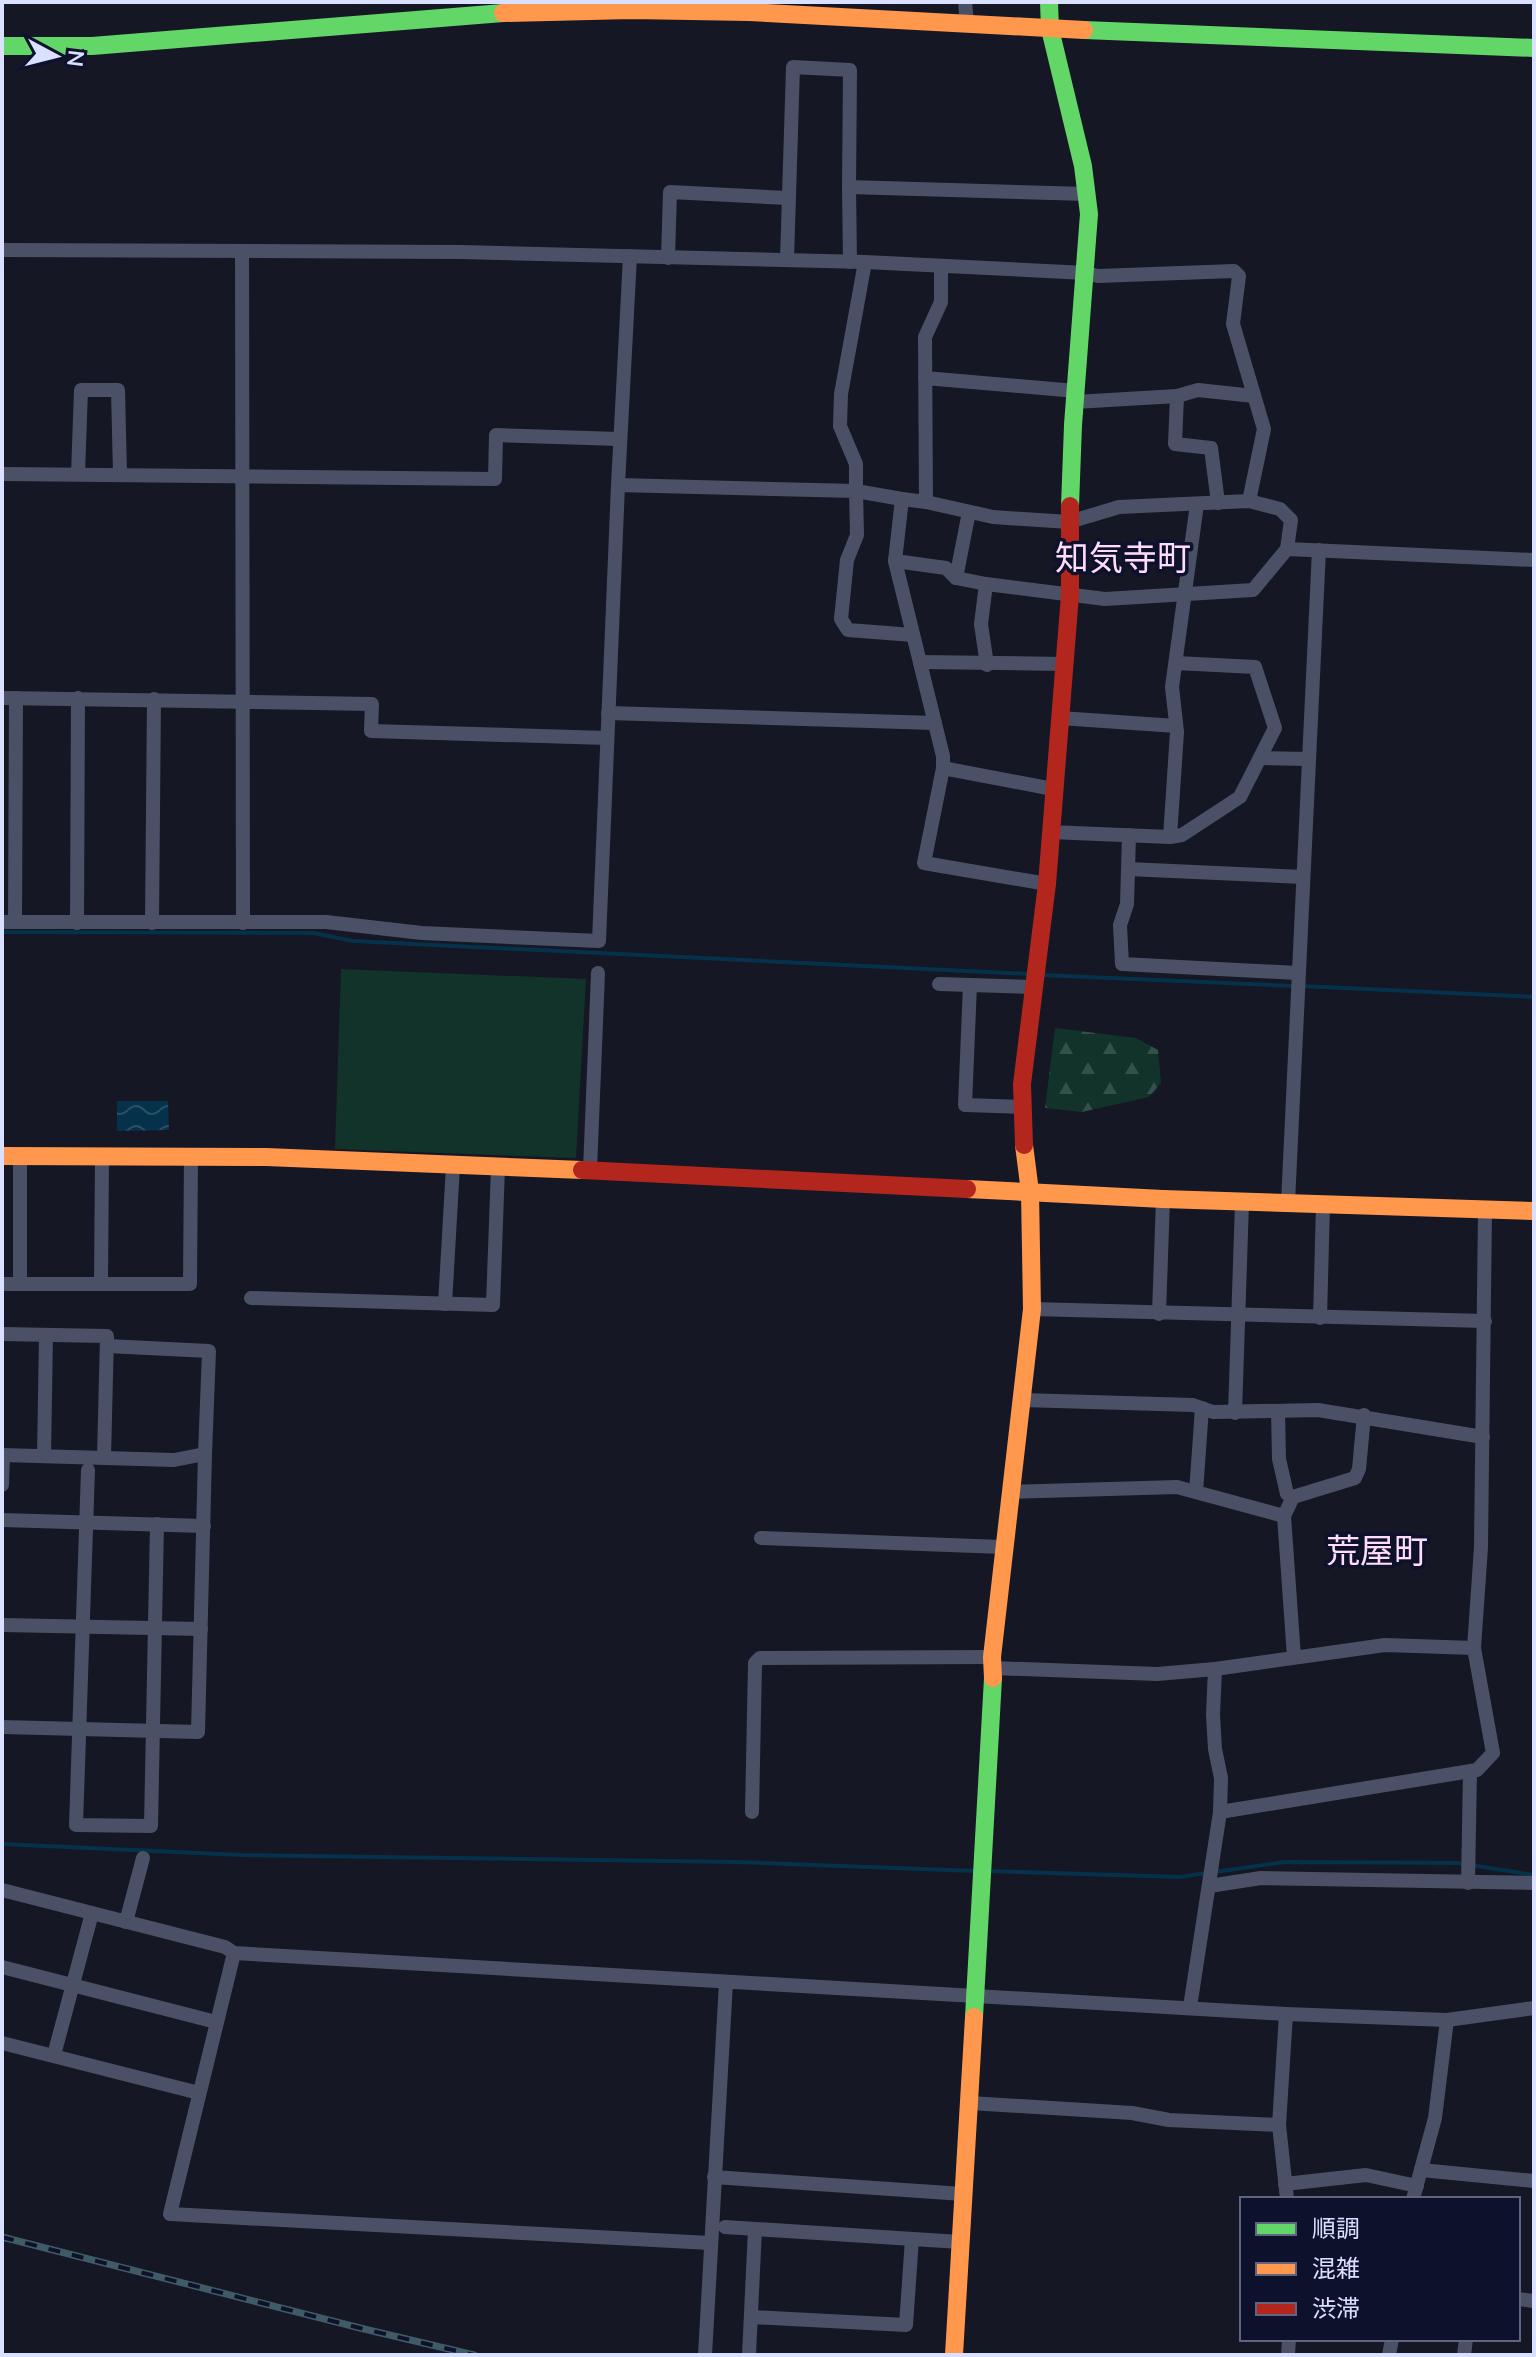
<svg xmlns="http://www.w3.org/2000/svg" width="1536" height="2357" font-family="Mulish,'Noto Sans JP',sans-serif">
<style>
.forest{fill:url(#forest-firs)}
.pitch{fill:#12332a}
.water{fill:url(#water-waves)}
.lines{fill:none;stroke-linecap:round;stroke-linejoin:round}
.stream{stroke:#06314b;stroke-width:4}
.street{stroke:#4a5066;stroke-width:14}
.fast{stroke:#63d668;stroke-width:18}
.slow{stroke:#ff974d;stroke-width:18}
.jam{stroke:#b3261e;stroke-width:18}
.rail-casing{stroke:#3f5c66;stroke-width:7}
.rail{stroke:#0e112c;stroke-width:4;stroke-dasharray:12;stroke-linecap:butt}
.labels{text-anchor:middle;stroke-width:7;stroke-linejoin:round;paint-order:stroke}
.quarter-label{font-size:34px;fill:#ffdcfc;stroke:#0e112c}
</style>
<defs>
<pattern id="forest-firs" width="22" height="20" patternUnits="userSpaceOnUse" patternTransform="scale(2)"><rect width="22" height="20" fill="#12332a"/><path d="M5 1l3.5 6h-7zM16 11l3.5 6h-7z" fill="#34504a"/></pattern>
<pattern id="water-waves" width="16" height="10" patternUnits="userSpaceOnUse" patternTransform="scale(2)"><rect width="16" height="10" fill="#06314b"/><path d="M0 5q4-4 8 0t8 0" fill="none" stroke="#2a4f66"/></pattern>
</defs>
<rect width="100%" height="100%" fill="#151725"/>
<!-- forest -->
<path class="forest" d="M 1055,1028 L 1136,1038 L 1158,1050 L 1161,1083 L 1149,1097 L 1082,1112 L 1045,1108 Z"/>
<!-- pitch -->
<path class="pitch" d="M 341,969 L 586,979 L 576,1158 L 335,1149 Z"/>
<!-- water -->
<path class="water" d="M 117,1101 L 168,1101 L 169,1130 L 117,1131 Z"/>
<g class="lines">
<!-- stream -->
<g class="stream">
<path d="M 2,932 L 314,933 L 353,941 L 1030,974"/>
<path d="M 1042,975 L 1293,986"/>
<path d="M 1302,986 L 1534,997"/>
<path d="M 2,1844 L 241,1855 L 734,1862 L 975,1871"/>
<path d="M 988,1871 L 1180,1877 L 1207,1873"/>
<path d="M 1215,1872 L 1284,1862 L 1458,1863 L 1534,1875"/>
</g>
<!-- street -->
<g class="street">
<path d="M 965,2 L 967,24"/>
<path d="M 2,250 L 461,252 L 865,262 L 1086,273 L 1098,276 L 1234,271 L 1239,276 L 1233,324 L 1264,429 L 1249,501"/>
<path d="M 242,251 L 243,923"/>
<path d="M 630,256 L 618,485 L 856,491 L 857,535 L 847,560 L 841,619 L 848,630 L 913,635"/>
<path d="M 668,258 L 670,192 L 787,198"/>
<path d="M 787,260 L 793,67 L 850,70 L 849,187"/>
<path d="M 850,262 L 849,187 L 1087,194"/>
<path d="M 865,262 L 841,394 L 840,426 L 856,464 L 856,491 L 902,499"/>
<path d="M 941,266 L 941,302 L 925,337 L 926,502 L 902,499 L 895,561 L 943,756 L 943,768 L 1053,789"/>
<path d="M 925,378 L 1076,391"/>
<path d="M 1177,396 L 1175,444 L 1211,448 L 1218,503"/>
<path d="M 1075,402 L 1177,396 L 1198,390 L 1254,396"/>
<path d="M 2,474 L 495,479 L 496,435 L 619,439"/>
<path d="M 78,474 L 81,390 L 118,390 L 120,474"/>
<path d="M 926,502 L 993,517 L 1069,522 L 1119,507 L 1249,501 L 1280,509 L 1291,520 L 1287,549"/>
<path d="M 895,561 L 946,568 L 956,578 L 986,584 L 1105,599 L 1253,590 L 1287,549 L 1534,560"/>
<path d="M 956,578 L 969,512"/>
<path d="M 986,584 L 981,624 L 987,665"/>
<path d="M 920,662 L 1064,664"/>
<path d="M 2,698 L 372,704 L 371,731 L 607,738"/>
<path d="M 608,713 L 935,723"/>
<path d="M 1060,718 L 1176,726"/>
<path d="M 1260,758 L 1309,759"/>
<path d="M 943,768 L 924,863 L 1047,884"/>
<path d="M 1050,832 L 1170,837 L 1177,732 L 1172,687 L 1197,504"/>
<path d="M 1129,835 L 1127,904 L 1120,925 L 1122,964 L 1298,973"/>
<path d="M 1170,837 L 1182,835 L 1240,797 L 1275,728 L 1255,667 L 1176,663"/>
<path d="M 1128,869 L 1303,877"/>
<path d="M 2,922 L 326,922 L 422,933 L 599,941 L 618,485"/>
<path d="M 15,922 L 16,698"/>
<path d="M 77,923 L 78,698"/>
<path d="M 152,923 L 154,699"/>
<path d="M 939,984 L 1034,987"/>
<path d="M 970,985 L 965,1105 L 1022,1107"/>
<path d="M 20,1156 L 20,1284"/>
<path d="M 590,1170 L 598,973"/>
<path d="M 1288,1203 L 1319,550"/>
<path d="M 101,1283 L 102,1156"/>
<path d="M 2,1284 L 190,1284 L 191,1156"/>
<path d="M 251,1298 L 493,1305 L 498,1167"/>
<path d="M 445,1304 L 453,1166"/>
<path d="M 1032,1309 L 1485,1321"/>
<path d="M 1159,1314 L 1163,1199"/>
<path d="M 1320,1318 L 1323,1205"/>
<path d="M 2,1334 L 107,1336 L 104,1457"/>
<path d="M 1022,1400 L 1193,1405 L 1213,1412 L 1318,1410 L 1483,1437"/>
<path d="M 1278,1411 L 1279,1459 L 1287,1494 L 1293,1497"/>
<path d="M 1235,1413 L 1242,1203"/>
<path d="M 2,1455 L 174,1460 L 205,1454 L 209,1351 L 107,1346"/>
<path d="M 44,1456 L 46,1335"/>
<path d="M 88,1470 L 76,1825 L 151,1826 L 157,1524"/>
<path d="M 2,1485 L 3,1455"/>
<path d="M 1011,1492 L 1177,1487 L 1284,1516 L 1294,1657"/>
<path d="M 1196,1492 L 1202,1408"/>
<path d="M 1284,1516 L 1293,1497 L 1355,1478 L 1359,1469 L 1364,1415"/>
<path d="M 2,1520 L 204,1526"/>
<path d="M 761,1538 L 1002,1547"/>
<path d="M 2,1625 L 201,1629"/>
<path d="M 994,1668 L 1157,1674 L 1215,1669 L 1385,1645 L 1474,1648"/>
<path d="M 2,1727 L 198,1732 L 205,1454"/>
<path d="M 752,1812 L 755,1663 L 760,1658 L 992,1657"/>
<path d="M 1220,1812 L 1477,1770 L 1493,1753 L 1474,1648 L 1481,1547 L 1485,1210"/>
<path d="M 1468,1883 L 1470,1772"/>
<path d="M 1209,1886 L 1261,1878 L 1534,1883"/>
<path d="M 2,1890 L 225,1947 L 234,1953 L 1286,2014 L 1447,2020 L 1435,2118 L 1413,2199"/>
<path d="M 126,1922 L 143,1858"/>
<path d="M 234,1953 L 170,2214 L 710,2243"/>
<path d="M 2,1967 L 216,2022"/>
<path d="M 1190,2007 L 1220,1812 L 1221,1778 L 1215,1749 L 1213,1715 L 1215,1669"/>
<path d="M 1286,2014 L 1279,2125 L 1287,2199"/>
<path d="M 1447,2020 L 1534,2008"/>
<path d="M 2,2043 L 199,2093"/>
<path d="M 54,2055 L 92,1913"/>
<path d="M 970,2103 L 1132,2113 L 1169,2120 L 1279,2125"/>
<path d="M 1421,2170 L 1534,2181"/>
<path d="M 714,2177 L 963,2194"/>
<path d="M 1285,2184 L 1366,2175 L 1417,2186"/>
<path d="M 725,2227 L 960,2242"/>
<path d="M 1518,2299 L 1534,2301"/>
<path d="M 751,2317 L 906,2325 L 912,2239"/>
<path d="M 705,2355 L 726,1982"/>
<path d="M 749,2355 L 755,2229"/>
<path d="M 1288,2355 L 1289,2339"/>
<path d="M 1389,2355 L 1392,2339"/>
<path d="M 1464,2355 L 1466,2339"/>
</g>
<!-- fast -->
<g class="fast">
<path d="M 1049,2 L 1050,29 L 1083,166 L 1089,214 L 1073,425 L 1070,506"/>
<path d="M 1084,30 L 1534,48"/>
<path d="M 2,46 L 92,46 L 503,13"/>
<path d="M 974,2017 L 993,1678"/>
</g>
<!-- slow -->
<g class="slow">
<path d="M 503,13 L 631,10 L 749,12 L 1084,30"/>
<path d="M 2,1156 L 266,1157 L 582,1170"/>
<path d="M 967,1189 L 1163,1199 L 1534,1211"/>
<path d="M 993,1678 L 992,1657 L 1032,1309 L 1030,1192 L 1024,1145"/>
<path d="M 954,2355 L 974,2017"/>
</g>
<!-- jam -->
<g class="jam">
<path d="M 1024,1145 L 1022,1084 L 1047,884 L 1070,595 L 1070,506"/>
<path d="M 582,1170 L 967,1189"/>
</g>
<!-- rail casing -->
<g class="rail-casing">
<path id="rail" d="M 2,2237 L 360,2328 L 474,2355"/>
</g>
<!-- rail -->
<use href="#rail" class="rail"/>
</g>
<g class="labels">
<!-- quarter labels -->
<g class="quarter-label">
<text x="1123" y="570">知気寺町</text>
<text x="1377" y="1563">荒屋町</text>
</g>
</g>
<!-- border -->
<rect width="1536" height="2357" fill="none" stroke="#dae0ff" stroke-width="8"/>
<!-- legend -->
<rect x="1240" y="2197" width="280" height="144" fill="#0e112c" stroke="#606480" stroke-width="2"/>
<rect x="1256" y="2223" width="40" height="12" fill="#63d668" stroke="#606480" stroke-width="2"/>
<text x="1312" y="2237" font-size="24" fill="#dae0ff">順調</text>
<rect x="1256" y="2263" width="40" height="12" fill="#ff974d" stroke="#606480" stroke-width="2"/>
<text x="1312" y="2277" font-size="24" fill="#dae0ff">混雑</text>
<rect x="1256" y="2303" width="40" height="12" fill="#b3261e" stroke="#606480" stroke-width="2"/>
<text x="1312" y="2317" font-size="24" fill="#dae0ff">渋滞</text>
<!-- north arrow -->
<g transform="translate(56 56) rotate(97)" stroke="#0e112c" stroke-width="6" paint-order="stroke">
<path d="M0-6L14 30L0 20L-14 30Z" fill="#dae0ff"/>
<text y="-12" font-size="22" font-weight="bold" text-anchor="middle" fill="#dae0ff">N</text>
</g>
</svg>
